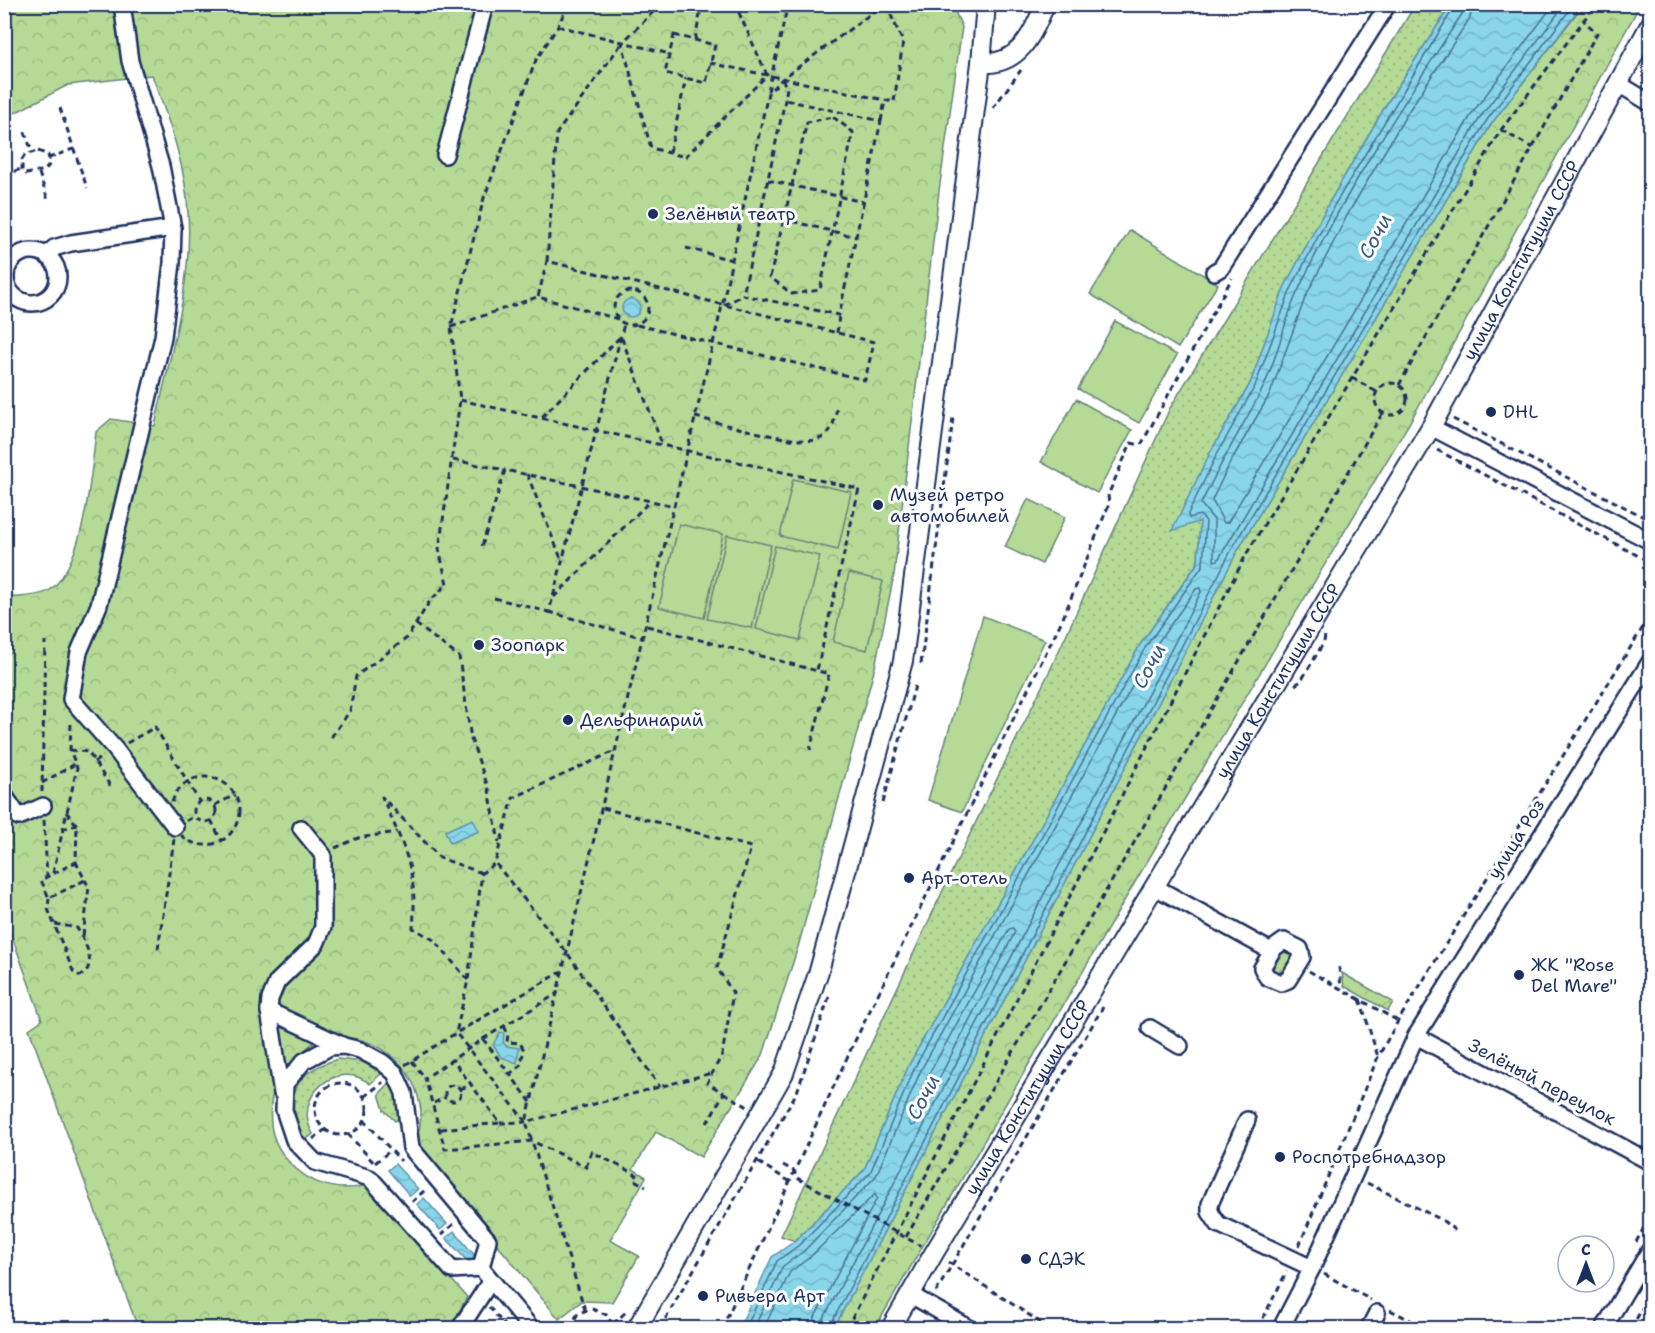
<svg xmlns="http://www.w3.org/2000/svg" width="1655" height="1333" font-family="'Shantell Sans',sans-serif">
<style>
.grass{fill:url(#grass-dots);stroke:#68847a;stroke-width:1.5}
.forest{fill:url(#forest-crowns);stroke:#68847a;stroke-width:1.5}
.pitch{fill:#b4da96;stroke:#68847a;stroke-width:1.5}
.water{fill:url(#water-waves);stroke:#5d93b1;stroke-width:1.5}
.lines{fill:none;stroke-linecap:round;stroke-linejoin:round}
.shore{stroke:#477196;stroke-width:1.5}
.minor-casing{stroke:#1b2f5e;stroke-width:20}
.major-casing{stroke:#1b2f5e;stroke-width:22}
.path{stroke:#1b2f5e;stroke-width:3;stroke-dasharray:6 4.5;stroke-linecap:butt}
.minor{stroke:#fff;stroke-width:15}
.major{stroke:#fff;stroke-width:18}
.poi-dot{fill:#1b2f5e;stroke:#fff;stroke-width:2}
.labels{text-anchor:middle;stroke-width:6;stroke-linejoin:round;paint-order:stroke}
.poi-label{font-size:18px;fill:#1b2f5e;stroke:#fff;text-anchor:start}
.street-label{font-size:18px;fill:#1b2f5e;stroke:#fff}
.water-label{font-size:20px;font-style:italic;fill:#365881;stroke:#fff}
</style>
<defs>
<pattern id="grass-dots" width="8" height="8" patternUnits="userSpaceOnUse" patternTransform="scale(1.5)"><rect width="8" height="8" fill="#b4da96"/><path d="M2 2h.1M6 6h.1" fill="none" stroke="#9abb84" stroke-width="1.8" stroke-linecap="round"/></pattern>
<pattern id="forest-crowns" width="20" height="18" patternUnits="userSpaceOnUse" patternTransform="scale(1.5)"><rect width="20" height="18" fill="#b4da96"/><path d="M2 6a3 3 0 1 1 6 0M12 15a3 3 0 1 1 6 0" fill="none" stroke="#9abb84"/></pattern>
<pattern id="water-waves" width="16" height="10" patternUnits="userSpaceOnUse" patternTransform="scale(1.5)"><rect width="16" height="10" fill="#89d5e9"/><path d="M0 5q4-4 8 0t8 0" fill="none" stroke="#76b7ca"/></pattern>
</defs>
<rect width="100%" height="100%" fill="#fff"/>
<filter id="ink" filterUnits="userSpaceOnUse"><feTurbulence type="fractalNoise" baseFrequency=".0167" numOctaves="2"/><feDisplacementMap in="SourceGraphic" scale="12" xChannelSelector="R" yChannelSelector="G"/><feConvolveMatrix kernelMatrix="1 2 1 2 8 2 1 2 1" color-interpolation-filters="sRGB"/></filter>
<g filter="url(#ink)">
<!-- grass -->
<g class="grass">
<path d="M 1415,5 L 1451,5 L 1389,100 L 1330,201 L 1284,288 L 1250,384 L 1211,451 L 1173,530 L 1200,521 L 1198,562 L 1140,645 L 909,1065 L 864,1170 L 795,1241 L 781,1236 L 953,869 L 1051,668 L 1170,408 Z"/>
<path d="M 1286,950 L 1292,953 L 1292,959 L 1284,972 L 1273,970 C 1274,961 1278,954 1286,950 Z"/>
<path d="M 338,1059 L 363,1062 L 382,1073 L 370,1084 C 337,1057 291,1098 313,1134 L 301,1144 C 288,1100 286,1074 338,1059 Z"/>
<path d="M 389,1084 L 395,1093 L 400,1117 L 395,1121 L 384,1110 L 379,1094 Z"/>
</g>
<!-- forest -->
<g class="forest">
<path d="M 5,5 L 952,5 L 962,27 L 939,191 L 894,575 L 875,667 L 798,947 L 763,1055 L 701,1157 L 656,1132 L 633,1169 L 646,1177 L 610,1240 L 639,1256 L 612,1302 L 582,1301 L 559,1319 L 415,1146 C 418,1134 423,1117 420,1105 C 412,1057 362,1024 314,1043 C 308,1046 302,1053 296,1058 C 281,1070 273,1084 271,1104 C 269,1128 273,1144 289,1162 C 310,1185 338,1193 368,1185 L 467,1297 L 450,1328 L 138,1328 L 29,1029 L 42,1020 L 5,917 L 4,597 C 15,598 41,596 50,590 C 85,563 91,474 96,432 L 111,419 L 155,426 C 169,357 193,284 188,213 C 186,165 168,119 152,75 L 68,85 L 5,118 Z"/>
<path d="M 1583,5 L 1640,5 L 1410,422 L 1138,877 L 875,1328 L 834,1328 L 1239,548 L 1492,123 Z"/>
<path d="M 1342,973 L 1393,1002 L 1388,1011 L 1344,986 Z"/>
</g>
<!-- pitch -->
<g class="pitch">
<path d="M 1130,230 L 1218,284 L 1178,348 L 1090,294 Z"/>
<path d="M 1115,321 L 1177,355 L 1139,423 L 1078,389 Z"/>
<path d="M 1076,399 L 1132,430 L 1097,493 L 1041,462 Z"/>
<path d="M 793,479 L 851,492 L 838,550 L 780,536 Z"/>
<path d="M 1028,499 L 1065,517 L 1042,564 L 1005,547 Z"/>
<path d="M 679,524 L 723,534 L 704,618 L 659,607 Z"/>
<path d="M 727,535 L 771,545 L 752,628 L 707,619 Z"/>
<path d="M 775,546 L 820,556 L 800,640 L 756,629 Z"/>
<path d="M 849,573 L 883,581 L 867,650 L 833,642 Z"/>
<path d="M 983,616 L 1045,640 L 962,812 L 928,800 Z"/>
</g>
<!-- water -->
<g class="water">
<path d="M 1451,5 L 1582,5 L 1492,123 L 1239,548 L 834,1328 L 739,1328 L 772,1257 L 795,1241 L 864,1170 L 909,1065 L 1140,645 L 1198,563 L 1200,521 L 1172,531 L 1211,451 L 1250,384 L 1284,288 L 1330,201 L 1389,100 Z"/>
<circle cx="631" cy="308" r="9"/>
<path d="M 473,819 L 479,831 L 450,843 L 445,831 Z"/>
<path d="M 500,1032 L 504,1033 L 503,1042 L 506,1046 L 519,1048 L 517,1063 L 501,1057 L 493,1045 Z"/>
<path d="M 395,1164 L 418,1189 L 410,1196 L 388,1170 Z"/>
<path d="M 424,1198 L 447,1224 L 440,1230 L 417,1204 Z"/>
<path d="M 454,1231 L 476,1257 L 469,1263 L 446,1238 Z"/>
</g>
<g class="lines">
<!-- shore -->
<g class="shore">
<path d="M 1464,4 L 1462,14 C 1403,104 1342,195 1297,293 C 1283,324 1277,361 1261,392 C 1241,429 1219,465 1201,504 L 1214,520 L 1214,561 L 1218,560 L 1481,116 L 1565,4"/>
<path d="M 1473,4 L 1470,18 L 1408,112 L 1349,212 L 1305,298 L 1270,394 L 1231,461 L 1212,500 L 1224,523 L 1228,522 L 1473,112 L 1554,4"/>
<path d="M 1013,928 L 1015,932 L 915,1125 L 911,1126 L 909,1122 L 929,1074 L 1009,929 Z"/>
<path d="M 746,1328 L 777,1261 L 799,1245 L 870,1173 L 915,1067 L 1145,648 L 1203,565 L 1206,521 L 1200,515 L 1189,518 L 1188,514 L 1217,454 L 1255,386 L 1290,291 L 1335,204 L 1456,4"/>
<path d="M 754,1328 L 783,1266 L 804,1251 L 876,1176 L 921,1070 L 1151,652 L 1196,589 L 1200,588 L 1201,592 L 823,1320 L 822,1328"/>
<path d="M 764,1328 L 790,1272 L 810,1257 L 875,1194 L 877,1198 L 815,1317 L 813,1328"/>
<path d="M 829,1328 L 1234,545 L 1487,120 L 1574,4"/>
</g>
<!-- minor casing -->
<g class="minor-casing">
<g id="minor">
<path d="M 122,4 L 130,61 L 161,166 L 173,228 L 172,263 L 163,337 L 99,605 L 79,652 L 71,699 L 115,749 L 175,827"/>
<path d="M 1619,84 L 1650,103"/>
<path d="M 445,155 L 485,4"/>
<circle cx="32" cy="277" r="26"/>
<path d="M 47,256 L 54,248 L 71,243 L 173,228"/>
<path d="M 1214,272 L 1221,268 L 1388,4"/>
<path d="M 1431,427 L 1650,541"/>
<path d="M 4,795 L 19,817 L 43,806"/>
<path d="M 1155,887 L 1271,951"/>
<path d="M 1284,941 L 1300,949 L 1302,957 L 1288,980 L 1281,983 L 1267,977 L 1262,968 L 1274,948 Z"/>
<path d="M 269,1011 L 342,1045"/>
<path d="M 1150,1028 L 1180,1046"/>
<path d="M 1416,1036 L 1650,1162"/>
<path d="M 344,1046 L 360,1050 L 382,1062 L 395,1073 L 404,1093 L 411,1148 L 488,1240 L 481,1268 L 452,1270 L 370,1178 L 315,1162 L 294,1140 L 284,1110 L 285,1084 L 304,1061 L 330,1047 Z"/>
<path d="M 282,1093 L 269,1011 L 270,999 L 277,982 L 316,944 L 323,927 L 323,855 L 301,828"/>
<path d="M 1247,1120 L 1210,1204 L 1210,1212 L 1218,1224 L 1312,1268"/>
<path d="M 481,1268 L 531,1328"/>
<path d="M 909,1294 L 969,1328"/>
<path d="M 460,1328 L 490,1282"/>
<path d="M 1281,1328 L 1312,1268 L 1416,1036 L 1650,662"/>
<path d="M 1369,1328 L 1377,1313"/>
<path d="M 1604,1328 L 1650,1250"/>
</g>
</g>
<!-- major casing -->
<g class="major-casing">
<g id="major">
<path d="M 981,63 C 1018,66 1033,35 1045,4"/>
<path d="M 637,1328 L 784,1073 L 819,971 L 903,661 L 981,63 L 986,4"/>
<path id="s1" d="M 891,1328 L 934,1253 L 1431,427 L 1650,25"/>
</g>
</g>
<!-- path -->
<g class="path">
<path d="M 661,4 L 622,43 L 651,148 L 685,157 L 767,75 L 735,4"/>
<path d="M 952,5 L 952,4"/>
<path d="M 1010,7 L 1010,4"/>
<path d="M 558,26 L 670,54"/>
<path d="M 674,35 L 715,45 L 706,83 L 665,73 Z"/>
<path d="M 695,40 L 702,4"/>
<path d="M 710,63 L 894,102 L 903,42 L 886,4"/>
<path d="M 782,79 L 787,88 L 785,100 L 743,295 L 839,315 L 881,121 L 785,100"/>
<path d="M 768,91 L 788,4"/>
<path d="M 60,108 L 87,188"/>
<path d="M 993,108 L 1021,70"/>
<path d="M 833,117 L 853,132 L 820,290 L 792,294 L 770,277 L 807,122 Z"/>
<path d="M 881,121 L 885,101"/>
<path d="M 1501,130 L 1533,148"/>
<path d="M 25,132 L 32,152"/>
<path d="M 38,151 L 48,155 L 50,164 L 45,170 L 27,174 L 22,171 L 22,160 L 25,155 Z"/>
<path d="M 670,152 L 686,78"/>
<path d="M 49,158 L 73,149"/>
<path d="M 39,173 L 48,200"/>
<path d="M 4,175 L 21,169"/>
<path d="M 768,180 L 863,202"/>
<path d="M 762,214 L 856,237"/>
<path d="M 686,248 L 732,260"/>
<path d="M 547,261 L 557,133 L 622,43"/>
<circle cx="631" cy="308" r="17"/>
<path d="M 724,305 L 743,295"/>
<path d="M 618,319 L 538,297 L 547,261 L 874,342 L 865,380 L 637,325"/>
<path d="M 451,327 L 537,297"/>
<path d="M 837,333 L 839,315"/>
<path d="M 1352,378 L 1377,392"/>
<circle cx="1391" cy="399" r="16"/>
<path d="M 1399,385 L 1597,33 L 1584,21"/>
<path d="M 460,400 L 859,489 L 817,670"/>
<path d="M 542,417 L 621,336 L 662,444"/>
<path d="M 695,417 C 717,422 803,447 819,439 C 833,433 834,421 837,408"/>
<path d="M 1453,419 L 1650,520"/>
<path d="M 1437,450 L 1650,562"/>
<path d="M 453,460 L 505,470"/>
<path d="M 527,474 L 562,561"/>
<path d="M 482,546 L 505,470 L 674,506"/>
<path d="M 554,597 L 650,501"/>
<path d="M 494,598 L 549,612 L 624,324"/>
<path d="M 549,612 L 644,638"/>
<path d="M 416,624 L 459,657 L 471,739 L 489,790 L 499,842"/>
<path d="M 647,626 L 829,674 L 810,750"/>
<path d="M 921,664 L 953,418"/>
<path d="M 1295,685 L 1301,681 L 1324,642 L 1325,635"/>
<path d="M 331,737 L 350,711 L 356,676 L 407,638 L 430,601 L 447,584 L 439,549 L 460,400 L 451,327 L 484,198 L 536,60 L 558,26 L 568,4"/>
<path d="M 127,743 L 155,727 L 199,801"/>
<path d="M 70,750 L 88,752 L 111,787"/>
<path d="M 94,762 L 103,756"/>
<circle cx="205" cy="811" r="34"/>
<path d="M 42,783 L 77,763"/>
<path d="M 42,792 L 45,641"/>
<circle cx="205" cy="811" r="11"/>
<path d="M 883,803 L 916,682"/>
<path d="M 215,805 L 235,795"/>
<path d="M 603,808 L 751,847 L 717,968 L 733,993 L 722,1055 L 707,1083 L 724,1093 L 707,1123"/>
<path d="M 66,812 L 77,825 L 76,862 L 41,880 L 49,898 L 85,880 L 76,862"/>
<path d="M 44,820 L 47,877"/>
<path d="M 211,820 L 221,840"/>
<path d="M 186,821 L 195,816"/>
<path d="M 62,829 L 77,825"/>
<path d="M 335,848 L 358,838 L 397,832"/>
<path d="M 496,864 L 568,954 L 660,1087"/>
<path d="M 53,873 L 77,768 L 70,750 L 71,722"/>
<path d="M 49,898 L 48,909 L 73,971 L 80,976 C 99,966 85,942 77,928 L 55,924"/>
<path d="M 83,936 L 89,887 L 85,880"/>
<path d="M 158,949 L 174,839"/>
<path d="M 1339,967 L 1341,989"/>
<path d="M 563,971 L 456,1033 L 526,1122 L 712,1073"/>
<path d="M 1309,971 L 1398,1021"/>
<path d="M 468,980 L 434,940 L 413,928 C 418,870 404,847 382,797 L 440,858 L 482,873"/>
<path d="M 1360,999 L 1378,1057"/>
<path d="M 504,1026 L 508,1034 L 507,1042 L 520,1043 L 524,1050 L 520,1066 L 510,1074"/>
<path d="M 483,1039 L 558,993"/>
<path d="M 412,1061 L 425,1078"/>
<path d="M 405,1065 L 456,1033 L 468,980 L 482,873 L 495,863 L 513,798 L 617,750"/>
<circle cx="341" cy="1109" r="26"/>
<circle cx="453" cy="1093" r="8"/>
<path d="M 460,1089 L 471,1085"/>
<path d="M 724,1093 L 748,1107"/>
<path d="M 364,1097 L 383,1082"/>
<path d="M 531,1102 L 483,1039 L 425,1078 L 445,1149 L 532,1141 L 588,1168"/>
<path d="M 434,1103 L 446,1097"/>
<path d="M 364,1120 L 401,1161"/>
<path d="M 500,1123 L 525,1122"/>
<path d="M 441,1129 L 500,1123 L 452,1059"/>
<path d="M 348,1134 L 375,1164"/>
<path d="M 313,1139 L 326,1129"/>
<path d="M 758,1162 L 789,1181"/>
<path d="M 375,1163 L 391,1150"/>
<path d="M 783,1165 L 794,1171 L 797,1178 L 921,1246"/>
<path d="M 586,1167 L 592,1152 L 637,1175 L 634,1180 L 646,1186"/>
<path d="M 1367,1183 L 1442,1220 L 1457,1232"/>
<path d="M 412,1202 L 425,1190"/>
<path d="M 441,1235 L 455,1223"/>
<path d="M 906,1237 L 1383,412"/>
<path d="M 1636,1242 L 1650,1217"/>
<path d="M 1299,1246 L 1378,1057 L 1398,1021 L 1650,616"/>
<path d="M 948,1262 L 1049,1328"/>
<path d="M 1324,1274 L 1371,1300"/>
<path d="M 936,1292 L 1103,1007"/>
<path d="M 489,1307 L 507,1328"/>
<path d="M 585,1310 L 526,1122 L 722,306 L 768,93 L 782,79 L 884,4"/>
<path d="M 1390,1310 L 1426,1328"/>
<path d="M 613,1324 L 627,1311"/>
<path d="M 570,1328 L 578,1313 L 592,1309 L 607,1315 L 614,1328"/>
<path d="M 660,1328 L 797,1092 L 829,997"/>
<path d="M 722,1328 L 851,1049 L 1063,618 L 1109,504 L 1108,495 L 1131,443 L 1141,445 L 1232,278"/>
<path d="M 847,1328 L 1247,553 L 1501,130 L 1596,4"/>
<path d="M 913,1328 L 916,1324"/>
<path d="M 1258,1328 L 1287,1271"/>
<path d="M 1631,1328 L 1650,1295"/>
</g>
<!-- minor -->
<use href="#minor" class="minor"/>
<!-- major -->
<use href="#major" class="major"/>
</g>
</g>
<!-- markers -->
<g class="poi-dot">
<circle cx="653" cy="214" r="6"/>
<circle cx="1491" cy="412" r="6"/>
<circle cx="878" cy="505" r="6"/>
<circle cx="479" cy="645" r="6"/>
<circle cx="568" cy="720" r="6"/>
<circle cx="909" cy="878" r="6"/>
<circle cx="1519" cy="975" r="6"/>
<circle cx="1280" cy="1157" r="6"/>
<circle cx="1026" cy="1259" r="6"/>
<circle cx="703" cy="1296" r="6"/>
</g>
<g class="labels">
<!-- poi labels -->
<g class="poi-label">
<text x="665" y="220">Зелёный театр</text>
<text x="1503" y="418">DHL</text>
<text x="890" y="501">Музей ретро<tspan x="890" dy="21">автомобилей</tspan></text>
<text x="491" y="651">Зоопарк</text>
<text x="580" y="726">Дельфинарий</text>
<text x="921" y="884">Арт-отель</text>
<text x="1531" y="971">ЖК "Rose<tspan x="1531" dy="21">Del Mare"</tspan></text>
<text x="1292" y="1163">Роспотребнадзор</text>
<text x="1038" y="1265">СДЭК</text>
<text x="715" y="1302">Ривьера Арт</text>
</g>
<!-- street labels -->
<g class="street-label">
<text dy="6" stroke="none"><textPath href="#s1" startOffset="1240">улица Конституции СССР</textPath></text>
<text dy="6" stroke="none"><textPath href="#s1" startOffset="754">улица Конституции СССР</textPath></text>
<text transform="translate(1516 839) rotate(-58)" y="6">улица Роз</text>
<text transform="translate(1542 1082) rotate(28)" y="6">Зелёный переулок</text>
<text dy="6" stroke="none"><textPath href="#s1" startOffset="268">улица Конституции СССР</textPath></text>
</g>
<!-- water labels -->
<g class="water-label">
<text transform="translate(1375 236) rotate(-62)" y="7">Сочи</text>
<text transform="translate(1149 666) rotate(-62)" y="7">Сочи</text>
<text transform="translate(923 1097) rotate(-62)" y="7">Сочи</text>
</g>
</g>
<!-- margin -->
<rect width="1655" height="1333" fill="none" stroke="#fff" stroke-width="24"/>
<rect x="12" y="12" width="1631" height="1309" fill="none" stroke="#1b2f5e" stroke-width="2" filter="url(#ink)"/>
<!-- north arrow -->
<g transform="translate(1586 1264)"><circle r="28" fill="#ffffff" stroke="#a4acbf" stroke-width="1.5"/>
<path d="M0-4.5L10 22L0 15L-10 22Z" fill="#1b2f5e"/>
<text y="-9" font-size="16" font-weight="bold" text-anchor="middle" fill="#1b2f5e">С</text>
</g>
</svg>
